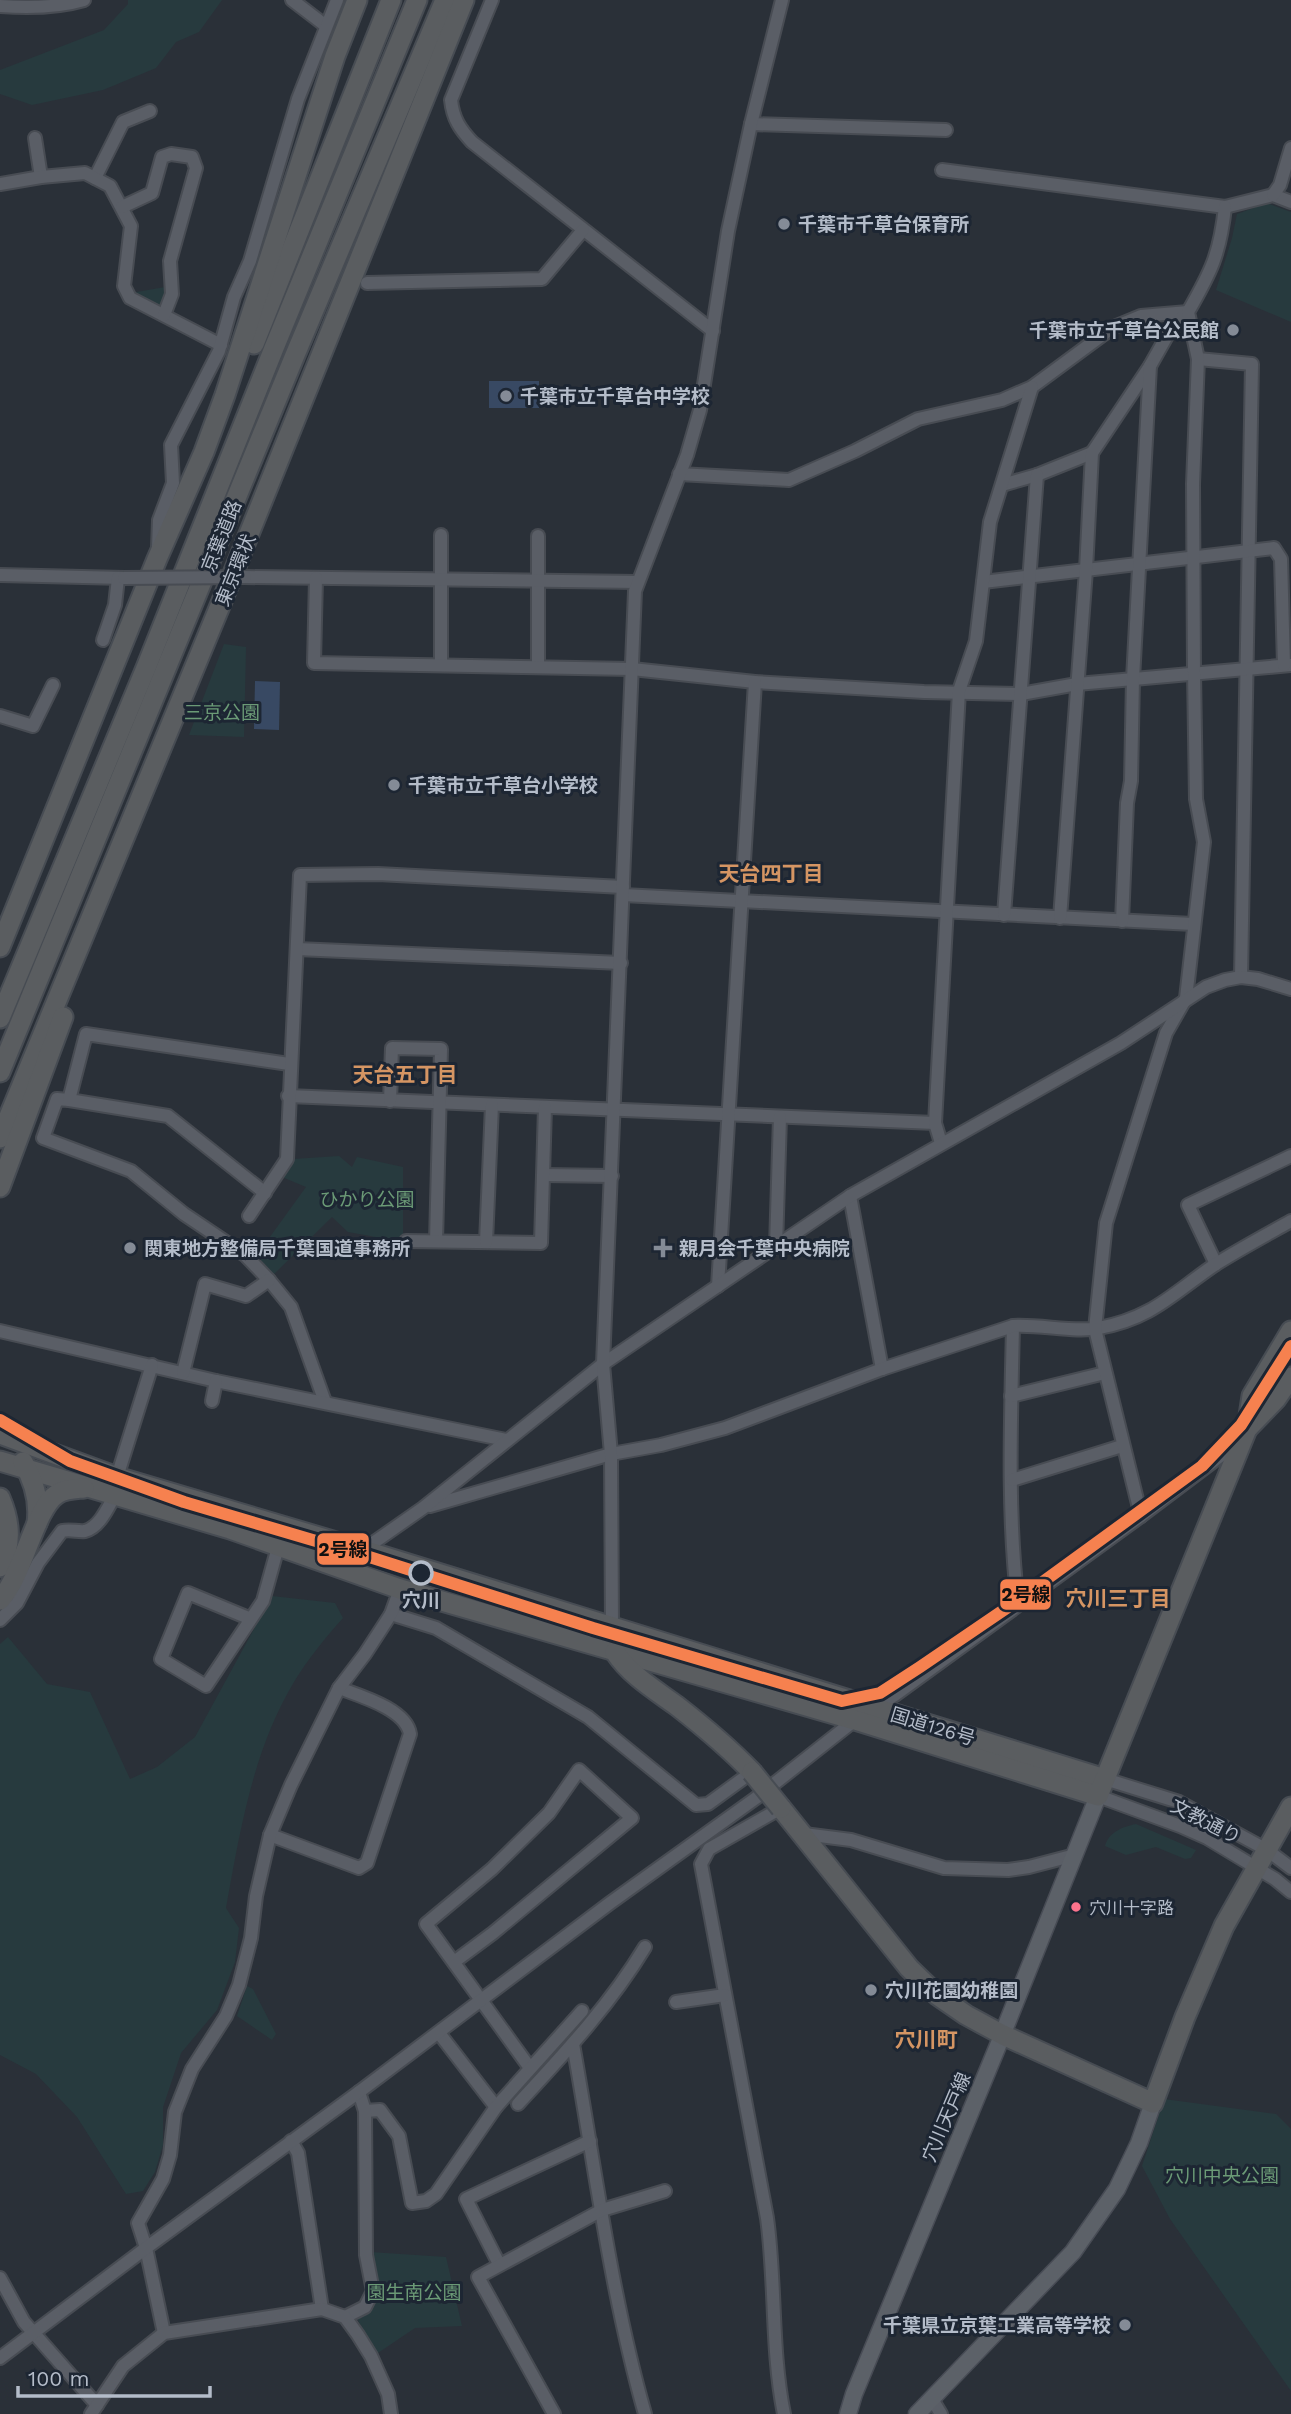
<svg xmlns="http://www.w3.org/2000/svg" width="1291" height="2414" font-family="'Work Sans','Noto Sans JP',sans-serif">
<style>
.green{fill:#273a3e}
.water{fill:#384963}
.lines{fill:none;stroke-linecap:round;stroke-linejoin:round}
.minor-casing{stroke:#484c53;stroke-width:16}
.major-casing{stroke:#484c55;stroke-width:19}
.highway-casing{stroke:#474c53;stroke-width:23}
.minor{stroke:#5a5e66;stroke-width:12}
.major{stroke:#5c6168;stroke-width:16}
.highway{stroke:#5a5d60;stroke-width:19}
.minor-bridge-casing{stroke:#484c53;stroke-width:16;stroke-linecap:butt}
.highway-bridge-casing{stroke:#474c53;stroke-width:23;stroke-linecap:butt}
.minor-bridge{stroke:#5a5e66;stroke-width:12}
.highway-bridge{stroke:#5a5d60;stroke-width:19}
.metro-1-casing{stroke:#1d2633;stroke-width:18}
.metro-1{stroke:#f6814f;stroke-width:12}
.poi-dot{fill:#848b96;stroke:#1d2633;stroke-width:2.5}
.stop-dot{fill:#1d2633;stroke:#b4bcc9;stroke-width:3.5}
.bus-dot{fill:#fc738d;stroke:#1d2633;stroke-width:2.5}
.labels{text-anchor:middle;stroke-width:6;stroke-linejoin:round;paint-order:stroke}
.bus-label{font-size:17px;fill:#b4bcc9;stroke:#1d2633;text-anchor:start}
.poi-label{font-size:19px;font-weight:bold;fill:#b4bcc9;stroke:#1d2633;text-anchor:start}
.street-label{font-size:19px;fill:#b4bcc9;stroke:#1d2633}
.park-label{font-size:19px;fill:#6b9a76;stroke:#1d2633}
.stop-label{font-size:19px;font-weight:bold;fill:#b4bcc9;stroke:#1d2633}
.neighbourhood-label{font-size:21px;font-weight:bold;fill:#d59563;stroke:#1d2633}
.line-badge{stroke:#1d2633;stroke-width:2.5}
.pale-badge-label{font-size:19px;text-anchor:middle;font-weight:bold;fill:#111}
</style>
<rect width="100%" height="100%" fill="#2a3038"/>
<!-- green -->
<g class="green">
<path d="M 128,0 L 222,0 L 199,32 L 176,42 L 156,68 L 103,90 L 32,105 L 0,94 L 0,70 L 104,30 L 128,4 Z"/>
<path d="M 1267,203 L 1291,212 L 1291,322 L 1216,290 L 1232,238 L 1237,214 Z"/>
<path d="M 165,287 L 165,299 L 161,310 L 131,293 Z"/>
<path d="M 224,644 L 246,647 L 244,737 L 189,735 Z"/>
<path d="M 339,1156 L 352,1167 L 357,1157 L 403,1167 L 403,1242 L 348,1232 L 332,1217 L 272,1276 L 254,1259 L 306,1187 L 282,1177 L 293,1159 Z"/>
<path d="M 272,1596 L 335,1603 L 343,1618 C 325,1638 308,1659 294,1682 C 253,1750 240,1831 226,1908 L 239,1928 L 235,1962 L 217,2010 L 181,2053 L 163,2107 L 163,2145 L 155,2172 L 143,2191 L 126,2194 L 77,2117 L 36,2074 L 0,2055 L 0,1644 L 8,1637 L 47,1684 L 90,1692 L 130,1779 L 157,1767 L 195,1737 Z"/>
<path d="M 1136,1824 L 1196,1850 L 1191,1858 L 1185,1859 L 1156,1847 L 1126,1855 L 1105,1846 C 1109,1832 1122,1827 1136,1824 Z"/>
<path d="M 247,1986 L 253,1989 L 276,2034 L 272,2040 L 237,2016 Z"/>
<path d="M 1164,2099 L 1276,2114 L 1291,2129 L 1291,2391 L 1170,2219 L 1142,2166 Z"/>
<path d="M 370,2252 L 446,2257 L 462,2326 L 415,2328 L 375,2355 L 357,2318 C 388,2297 377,2285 370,2252 Z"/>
</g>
<!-- water -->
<g class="water">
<rect x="489" y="381" width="50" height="27"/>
<path d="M 255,681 L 280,682 L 279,730 L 254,729 Z"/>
</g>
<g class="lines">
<!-- minor casing -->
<g class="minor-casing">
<g id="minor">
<path d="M 292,0 L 326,26"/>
<path d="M 492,0 L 451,100 C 453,119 460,129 472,142 L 713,331"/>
<path d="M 0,6 C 28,8 57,8 84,0"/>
<path d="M 751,124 L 946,130"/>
<path d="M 35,138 L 41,177"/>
<path d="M 942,170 L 1225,207 L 1273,195 L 1291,202"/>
<path d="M 95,178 L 123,122 L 150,111"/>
<path d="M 0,184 L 41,177 L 85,173 L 110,186 L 131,226 L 124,286 L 130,298 L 221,345"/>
<path d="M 1273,195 L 1280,185 L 1291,148"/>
<path d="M 122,207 L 152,193 L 162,157 L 171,154 L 192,157 L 196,168 L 170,261 L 172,294 L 164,315"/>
<path d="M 367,283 L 542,279 L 583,230"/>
<path d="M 1198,359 L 1252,364 L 1241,977"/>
<path d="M 679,474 L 789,480 L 855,451 L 918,419 L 1002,400 L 1032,387 L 1112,328 L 1141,316 L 1188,312"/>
<path d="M 1002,485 L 1037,475 L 1092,453"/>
<path d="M 441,535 L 441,664"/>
<path d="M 538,536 L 538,666"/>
<path d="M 158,548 L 159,520 L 173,483 L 171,445 L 219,351 L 234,297 L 250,261 L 298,99 L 337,0"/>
<path d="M 0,575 L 124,578"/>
<path d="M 245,577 L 638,582"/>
<path d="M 316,578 L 314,663 L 632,669 L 755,682 L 924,692 L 1021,694 L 1077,684 L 1291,665"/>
<path d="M 983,582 L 1274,548 L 1281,559 L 1284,665"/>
<path d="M 103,640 L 115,605 L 118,578"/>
<path d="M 0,716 L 33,726 L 53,685"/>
<path d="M 623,895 L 1193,924"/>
<path d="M 1004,915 L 1037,475"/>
<path d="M 1060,918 L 1086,570 L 1092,453 L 1150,366 L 1172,327 L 1188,312"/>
<path d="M 1122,921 L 1127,803 L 1131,781 L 1133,679 L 1150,366"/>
<path d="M 297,949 L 621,963"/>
<path d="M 288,1096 L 935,1123"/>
<path d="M 69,1100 L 57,1099 L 43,1138 L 131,1171 L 184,1214 L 245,1255 L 269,1280 L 291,1307 L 325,1402"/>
<path d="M 390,1101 L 392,1048 L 441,1049 L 436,1241"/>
<path d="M 941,1143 L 935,1123 L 959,691 L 976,641 L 990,522 L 1032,387"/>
<path d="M 544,1175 L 612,1176"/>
<path d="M 265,1193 L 168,1116 L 69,1100 L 86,1034 L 289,1064"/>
<path d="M 850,1196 L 882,1369"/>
<path d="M 249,1216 L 287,1159 L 300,875 L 378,874 L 623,887"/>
<path d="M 406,1241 L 541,1243 L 545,1107"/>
<path d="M 486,1242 L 492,1105"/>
<path d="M 776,1247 L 780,1117"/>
<path d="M 1216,1264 L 1188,1205 L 1291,1156"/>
<path d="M 718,1286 L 755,682"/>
<path d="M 1013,1326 C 1011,1418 1007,1512 1018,1604"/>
<path d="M 0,1331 L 216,1381 L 506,1440"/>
<path d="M 183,1373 L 205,1284 L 246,1296 L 269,1280"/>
<path d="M 1011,1396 L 1105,1373"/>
<path d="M 212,1401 L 216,1381"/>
<path d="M 117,1477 L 152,1365"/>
<path d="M 1012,1480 L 1122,1446"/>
<path d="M 430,1506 L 611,1454 L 661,1445 L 725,1428 L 882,1369 L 1013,1326 C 1039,1324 1076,1333 1099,1328 C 1153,1318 1173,1293 1216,1264 C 1240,1249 1266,1235 1291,1221"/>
<path d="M 1141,1516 L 1095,1329 L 1106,1223 L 1166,1033 L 1186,998 L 1204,842 L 1196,799 L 1194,672 L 1193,484 L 1198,359 L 1188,312 C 1211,272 1220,254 1225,207"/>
<path d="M 363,1550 L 423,1508 L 603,1364 L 850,1196 L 1121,1043 L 1206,987 L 1225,980 L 1241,977 L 1258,979 L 1291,989"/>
<path d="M 391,1614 L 436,1628 L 588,1717 L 696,1805 L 708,1804 L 752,1772"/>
<path d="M 251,1619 L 188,1593 L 161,1659 L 206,1686 L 263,1601 L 278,1547"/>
<path d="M 0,1620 L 17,1603 L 38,1563 L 62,1531 C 70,1529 78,1532 85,1531 C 100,1527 108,1507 115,1495"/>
<path d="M 612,1627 L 611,1454 L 603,1364 L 635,591 L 687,455 L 700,410 L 728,231 L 751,124 L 782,0"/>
<path d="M 1105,1779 L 1179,1802 L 1267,1850 L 1291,1868"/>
<path d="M 1098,1796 L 1180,1826 L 1207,1838 L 1275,1879 L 1291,1892"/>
<path d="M 781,1808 L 709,1849 L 701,1864 L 767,2218 C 776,2283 771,2350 784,2414"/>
<path d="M 804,1834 L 851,1840 L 944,1868 L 1008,1870 L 1029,1867 L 1075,1855"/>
<path d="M 270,1835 L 359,1868 L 367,1863 L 410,1734 C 406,1709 360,1696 339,1688"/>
<path d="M 454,1962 L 493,1933 L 632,1818 L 579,1770 L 549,1813 L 492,1869 L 426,1924 L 530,2068"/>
<path d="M 676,2002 L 725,1995"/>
<path d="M 439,2033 L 496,2107"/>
<path d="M 573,2044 C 595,2167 611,2295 645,2414"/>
<path d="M 518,2104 C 564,2054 610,2005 645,1947"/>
<path d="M 365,2111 L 380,2110 L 399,2136 L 412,2203 L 426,2201 L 436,2194 L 496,2107 L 582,2011"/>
<path d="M 291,2141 L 298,2153 L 322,2309"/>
<path d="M 499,2264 L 466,2199 L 590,2141"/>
<path d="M 0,2278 L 24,2322 L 97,2405"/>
<path d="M 345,2317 L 365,2307 L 373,2291 L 366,2255 L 365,2111 L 359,2092"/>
<path d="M 164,2333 L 146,2248 L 138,2223 L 163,2179 L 170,2155 L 175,2112 L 192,2069 L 226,2016 L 239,1985 L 251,1938 L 256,1896 L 270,1835 L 291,1785 L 339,1688 L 365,1654 L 391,1614 L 400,1589"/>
<path d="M 0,2358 L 146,2248 L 359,2092 L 610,1903 L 756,1798 L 855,1720 L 895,1695 L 1141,1516 L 1223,1454 L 1240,1435"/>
<path d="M 932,2399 L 941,2414"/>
<path d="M 91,2414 L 123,2366 L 164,2333 L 322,2309 L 345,2317 L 358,2335 L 371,2356 L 388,2394 L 391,2414"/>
<path d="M 554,2414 L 478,2277 L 602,2210 L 665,2191"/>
</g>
</g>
<!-- major casing -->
<g class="major-casing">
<g id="major">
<path d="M 848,2414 L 854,2394 L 997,2048 L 1098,1796"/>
<path d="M 917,2414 L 1073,2252 L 1117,2189 L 1139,2143 L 1153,2103"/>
</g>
</g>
<!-- highway casing -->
<g class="highway-casing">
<g id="highway">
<path d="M 254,344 L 391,0"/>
<path d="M 0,947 L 157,559 L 204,452 L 225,395 L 335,56 L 357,0"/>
<path d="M 0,1018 L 146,668 L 274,348 L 417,0"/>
<path d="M 0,1072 L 295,355 L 445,0"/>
<path d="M 0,1138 L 222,601 L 464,0"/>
<path d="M 0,1187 L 63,1017"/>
<path d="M 1247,1429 L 1276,1399 L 1291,1377"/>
<path d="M 0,1434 L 117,1477 L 363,1550 L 1105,1779"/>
<path d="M 0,1461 L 230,1529 L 400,1589 L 855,1720 L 1098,1796 L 1247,1429 L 1252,1396 L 1291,1331"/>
<path d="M 23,1462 C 34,1481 40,1501 37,1523"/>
<path d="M 0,1498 C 10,1521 12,1545 0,1567"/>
<path d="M 0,1600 C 24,1574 34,1509 57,1494 C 65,1489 74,1489 84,1488"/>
<path d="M 615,1652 C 630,1675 655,1690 677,1706 C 704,1727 729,1748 752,1772"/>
<path d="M 781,1808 L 909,1968 L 937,1995 L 966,2015 L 1003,2035 L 1153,2103 L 1185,2017 L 1224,1926 L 1291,1807"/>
</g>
</g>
<!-- minor -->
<use href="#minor" class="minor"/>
<!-- major -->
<use href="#major" class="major"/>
<!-- highway -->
<use href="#highway" class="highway"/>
<!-- minor-bridge casing -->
<g class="minor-bridge-casing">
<path id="minor-bridge" d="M 124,578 L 245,577"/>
</g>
<!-- highway-bridge casing -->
<g class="highway-bridge-casing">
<path id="highway-bridge" d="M 752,1772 L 781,1808"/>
</g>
<!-- minor-bridge -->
<use href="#minor-bridge" class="minor-bridge"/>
<!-- highway-bridge -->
<use href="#highway-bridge" class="highway-bridge"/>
<!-- metro-1 casing -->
<g class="metro-1-casing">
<path id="metro-1" d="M 0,1420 L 70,1461 L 184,1502 L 360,1554 L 593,1628 L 842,1701 L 880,1693 L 920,1667 L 1014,1603 L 1202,1466 L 1241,1425 L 1291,1346"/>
</g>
<!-- metro-1 -->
<use href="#metro-1" class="metro-1"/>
</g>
<!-- markers -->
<g class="poi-dot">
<circle cx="784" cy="224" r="7"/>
<circle cx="1233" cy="330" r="7"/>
<circle cx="506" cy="396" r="7"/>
<circle cx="394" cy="785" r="7"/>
<circle cx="130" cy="1248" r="7"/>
<path d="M659.5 1237.5h7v7h7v7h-7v7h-7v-7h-7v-7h7z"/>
<circle cx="871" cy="1990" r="7"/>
<circle cx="1125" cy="2325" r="7"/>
</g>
<circle class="stop-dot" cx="421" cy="1573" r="11"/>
<circle class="bus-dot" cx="1076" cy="1907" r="6"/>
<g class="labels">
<!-- bus labels -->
<g class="bus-label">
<text x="1089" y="1914">穴川十字路</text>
</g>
<!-- poi labels -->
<g class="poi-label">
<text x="798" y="231">千葉市千草台保育所</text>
<text x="1219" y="337" text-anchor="end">千葉市立千草台公民館</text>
<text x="520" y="403">千葉市立千草台中学校</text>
<text x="408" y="792">千葉市立千草台小学校</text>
<text x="144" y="1255">関東地方整備局千葉国道事務所</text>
<text x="679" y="1255">親月会千葉中央病院</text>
<text x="885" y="1997">穴川花園幼稚園</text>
<text x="1111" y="2332" text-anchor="end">千葉県立京葉工業高等学校</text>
</g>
<!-- street labels -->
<g class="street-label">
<text transform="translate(221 536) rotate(-68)" y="7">京葉道路</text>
<text transform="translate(235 570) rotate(-68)" y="7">東京環状</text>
<text transform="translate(933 1726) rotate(17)" y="7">国道126号</text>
<text transform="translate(1206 1821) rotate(27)" y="7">文教通り</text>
<text transform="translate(946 2117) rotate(-67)" y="7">穴川天戸線</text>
</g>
<!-- park labels -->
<g class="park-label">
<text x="222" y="719">三京公園</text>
<text x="367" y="1206">ひかり公園</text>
<text x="1222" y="2182">穴川中央公園</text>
<text x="414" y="2299">園生南公園</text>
</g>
<!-- stop labels -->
<g class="stop-label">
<text x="421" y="1607">穴川</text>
</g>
<!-- neighbourhood labels -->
<g class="neighbourhood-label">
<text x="771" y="881">天台四丁目</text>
<text x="405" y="1082">天台五丁目</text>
<text x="1118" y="1606">穴川三丁目</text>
<text x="926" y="2047">穴川町</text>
</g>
</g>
<g class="line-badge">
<rect x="316" y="1532" width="54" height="34" rx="7" fill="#f6814f"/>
<rect x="999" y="1578" width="53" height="33" rx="7" fill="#f6814f"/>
</g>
<g class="pale-badge-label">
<text x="343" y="1556">2号線</text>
<text x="1026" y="1601">2号線</text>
</g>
<!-- scale -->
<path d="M18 2386v10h192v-10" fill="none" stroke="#b4bcc9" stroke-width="3.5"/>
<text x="28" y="2386" font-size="21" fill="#b4bcc9" stroke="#1d2633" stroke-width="5" paint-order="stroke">100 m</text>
</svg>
